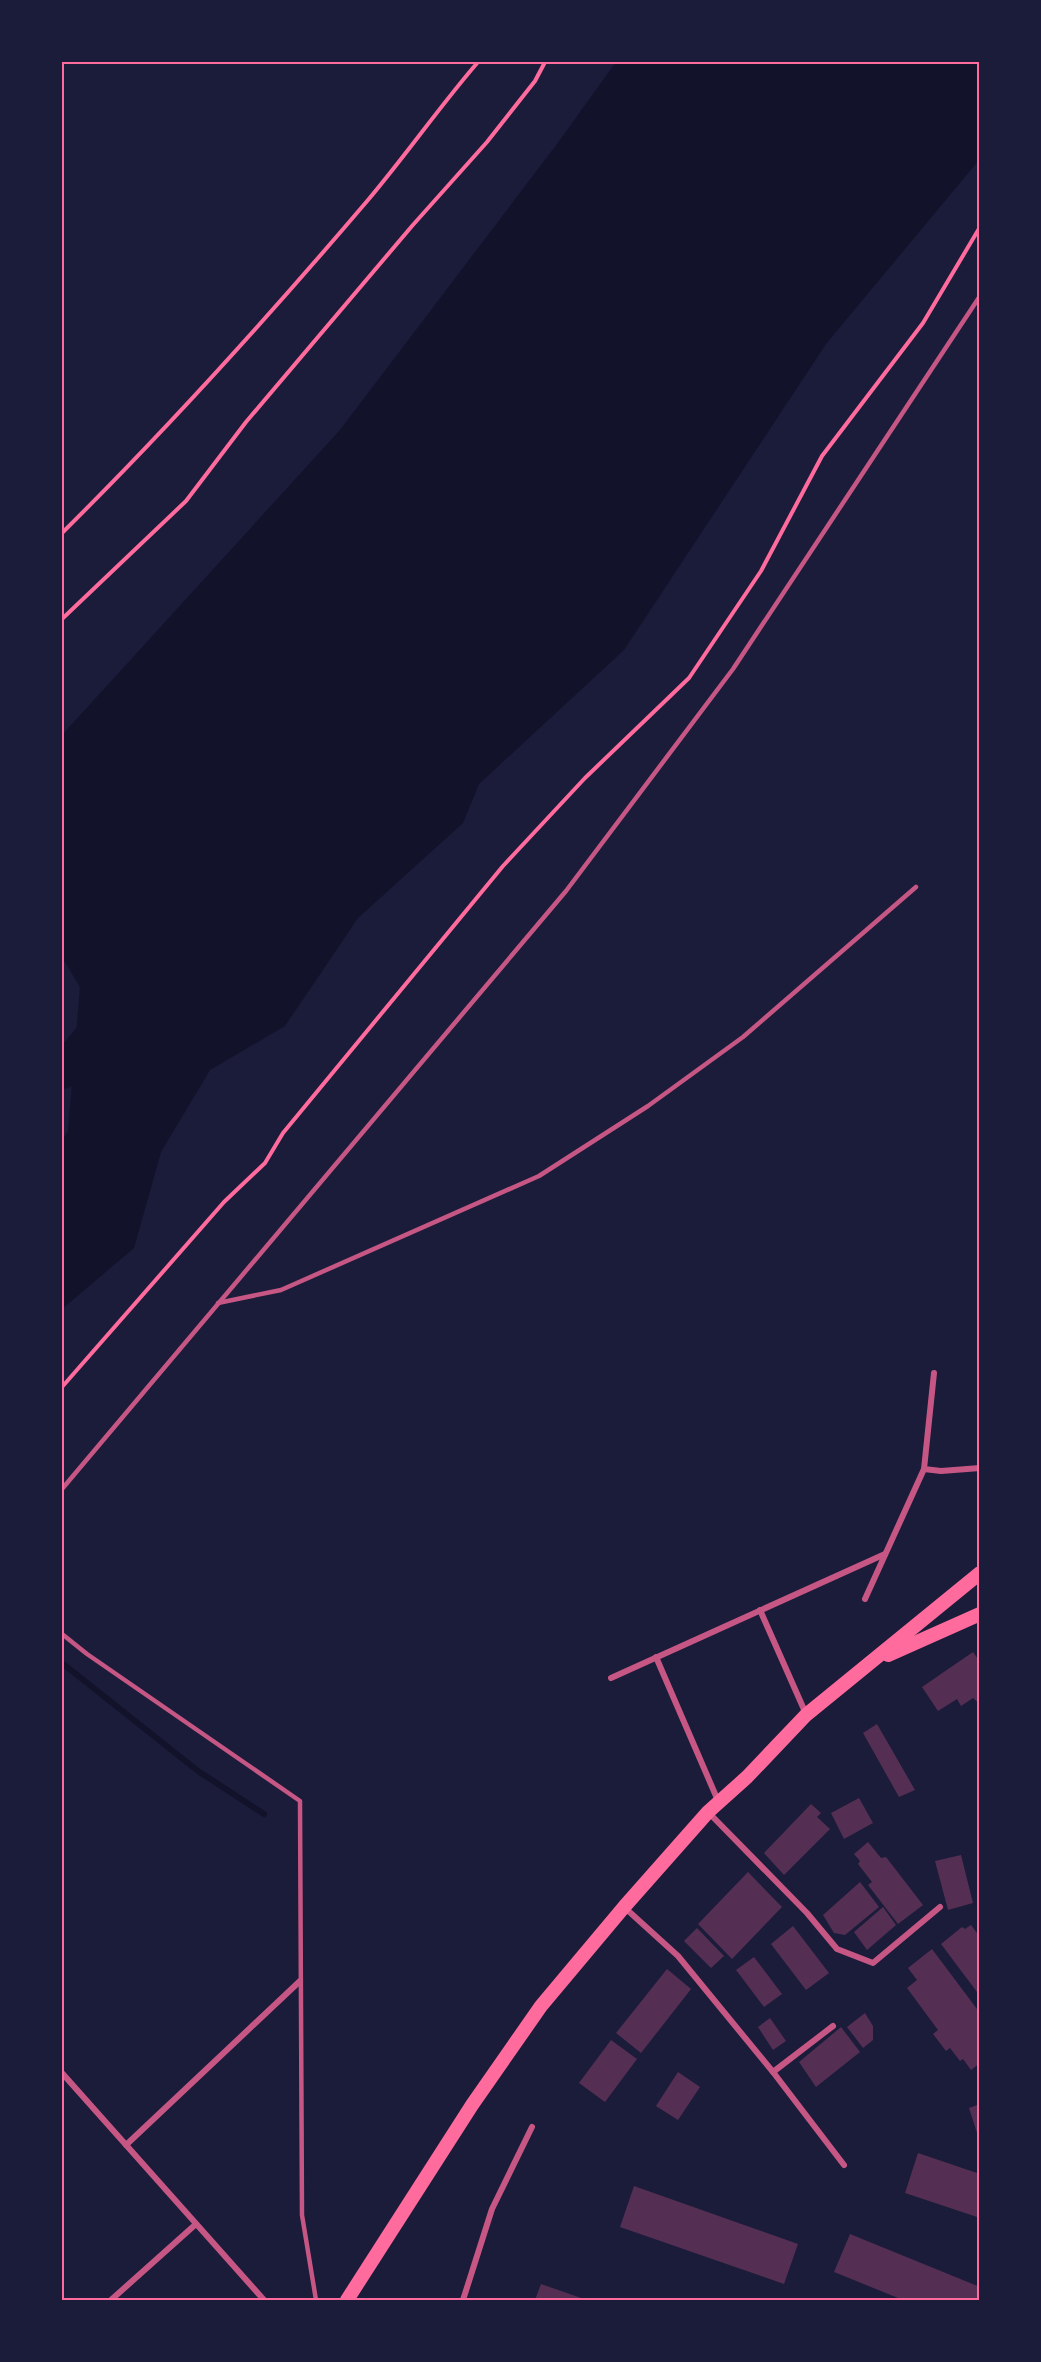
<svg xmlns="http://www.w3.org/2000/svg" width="1041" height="2362" font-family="'Work Sans',sans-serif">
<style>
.water{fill:#12122b}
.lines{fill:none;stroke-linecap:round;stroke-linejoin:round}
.stream{stroke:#12122b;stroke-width:6}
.river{stroke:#12122b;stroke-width:34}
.building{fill:#542f53}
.path{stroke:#ff6b9d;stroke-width:4}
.service{stroke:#c65784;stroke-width:4.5}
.minor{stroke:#c65784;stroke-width:6}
.primary{stroke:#ff6b9d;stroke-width:14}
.neatline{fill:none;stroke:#ff6b9d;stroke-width:2}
</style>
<rect width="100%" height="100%" fill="#1b1b3a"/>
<!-- water -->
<path class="water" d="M 616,62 L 979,62 L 979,160 L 826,344 L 624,650 L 479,784 L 463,823 L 358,918 L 285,1026 L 210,1070 L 161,1152 L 134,1248 L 62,1309 L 62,1140 L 68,1131 L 80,987 L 62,957 L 62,735 L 340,430 L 557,144 Z"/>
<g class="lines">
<!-- stream -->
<path class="stream" d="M 62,1663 L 198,1771 L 264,1814"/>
<!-- river -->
<path class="river" d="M 62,1072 L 104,1021"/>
</g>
<!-- building -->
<g class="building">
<path d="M 973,1652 L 980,1662 L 980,1704 L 973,1698 L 961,1706 L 957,1699 L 938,1711 L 922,1687 Z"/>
<path d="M 877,1724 L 915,1790 L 899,1797 L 863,1733 Z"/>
<path d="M 859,1798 L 873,1823 L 844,1839 L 831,1813 Z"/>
<path d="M 811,1804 L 821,1813 L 817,1817 L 830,1829 L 784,1875 L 764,1853 Z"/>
<path d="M 868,1842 L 881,1858 L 886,1857 L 923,1905 L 898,1924 L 868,1885 L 872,1882 L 858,1864 L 860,1861 L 854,1854 Z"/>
<path d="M 961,1855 L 973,1903 L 948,1910 L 935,1861 Z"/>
<path d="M 748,1872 L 782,1907 L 732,1959 L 698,1924 Z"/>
<path d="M 860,1882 L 879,1907 L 845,1935 L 834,1933 L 823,1915 Z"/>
<path d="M 883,1907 L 896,1925 L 867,1950 L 854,1932 Z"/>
<path d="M 971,1925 L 980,1937 L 980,1996 L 941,1944 L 962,1927 L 965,1929 Z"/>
<path d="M 793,1926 L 829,1973 L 806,1990 L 771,1944 Z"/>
<path d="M 697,1928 L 724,1956 L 711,1968 L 684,1941 Z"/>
<path d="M 932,1949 L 980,2013 L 980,2063 L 971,2070 L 963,2059 L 960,2061 L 950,2048 L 946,2051 L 933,2034 L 938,2030 L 907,1988 L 917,1980 L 908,1968 Z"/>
<path d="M 754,1957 L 782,1994 L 764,2007 L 736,1970 Z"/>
<path d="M 667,1969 L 691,1989 L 641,2053 L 616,2033 Z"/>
<path d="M 865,2013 L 873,2026 L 873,2040 L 863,2048 L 847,2027 Z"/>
<path d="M 770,2018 L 786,2041 L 773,2050 L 758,2027 Z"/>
<path d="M 841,2027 L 860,2052 L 816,2087 L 799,2062 Z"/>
<path d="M 611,2040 L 637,2059 L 605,2102 L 579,2083 Z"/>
<path d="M 678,2072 L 700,2087 L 678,2120 L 656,2106 Z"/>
<path d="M 980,2104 L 980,2139 L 979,2139 L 969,2108 Z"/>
<path d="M 918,2153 L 980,2174 L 980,2218 L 905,2193 Z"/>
<path d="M 634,2186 L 798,2244 L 784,2284 L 620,2227 Z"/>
<path d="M 850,2234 L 980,2287 L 980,2300 L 903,2300 L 834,2272 Z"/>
<path d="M 541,2284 L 587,2300 L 535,2300 Z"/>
</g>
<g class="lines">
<!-- path -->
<g class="path">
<path d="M 62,533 C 169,427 270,315 368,200 C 406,155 440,106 478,62"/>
<path d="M 62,619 L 186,501 L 246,422 L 412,226 L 487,142 L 535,81 L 545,62"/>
<path d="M 62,1387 L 224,1202 L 265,1163 L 283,1133 L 503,866 L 585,778 L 689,678 L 761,571 L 822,456 L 923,323 L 980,227"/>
</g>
<!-- service -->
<g class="service">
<path d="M 218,1303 L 281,1290 L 539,1176 L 648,1106 L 743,1037 L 916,887"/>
<path d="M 62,1489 L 566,891 L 733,669 L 980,296"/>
<path d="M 62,1634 L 87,1654 L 300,1801 L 302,2215 L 316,2300"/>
</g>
<!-- minor -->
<g class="minor">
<path d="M 934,1373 L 924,1469 L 941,1471 L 980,1468"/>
<path d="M 865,1599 L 924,1469"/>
<path d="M 760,1610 L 806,1714"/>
<path d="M 656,1657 L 719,1803"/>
<path d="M 611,1678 L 885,1554"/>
<path d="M 709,1813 L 807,1913 L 837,1949 L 873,1963 L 940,1907"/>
<path d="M 624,1907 L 678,1956 L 773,2072 L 844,2165"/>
<path d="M 773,2072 L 833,2026"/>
<path d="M 62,2073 L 264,2300"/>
<path d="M 126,2145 L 300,1981"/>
<path d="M 111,2300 L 196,2224"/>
<path d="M 463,2300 L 492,2209 L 532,2127"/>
</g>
<!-- primary -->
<g class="primary">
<path d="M 888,1655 L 980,1614"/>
<path d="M 347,2300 L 472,2105 L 541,2006 L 624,1907 L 708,1812 L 747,1777 L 806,1715 L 980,1573"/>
</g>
</g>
<!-- border -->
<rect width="1041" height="2362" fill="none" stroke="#1b1b3a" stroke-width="126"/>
<rect x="63" y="63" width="915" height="2236" class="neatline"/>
</svg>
